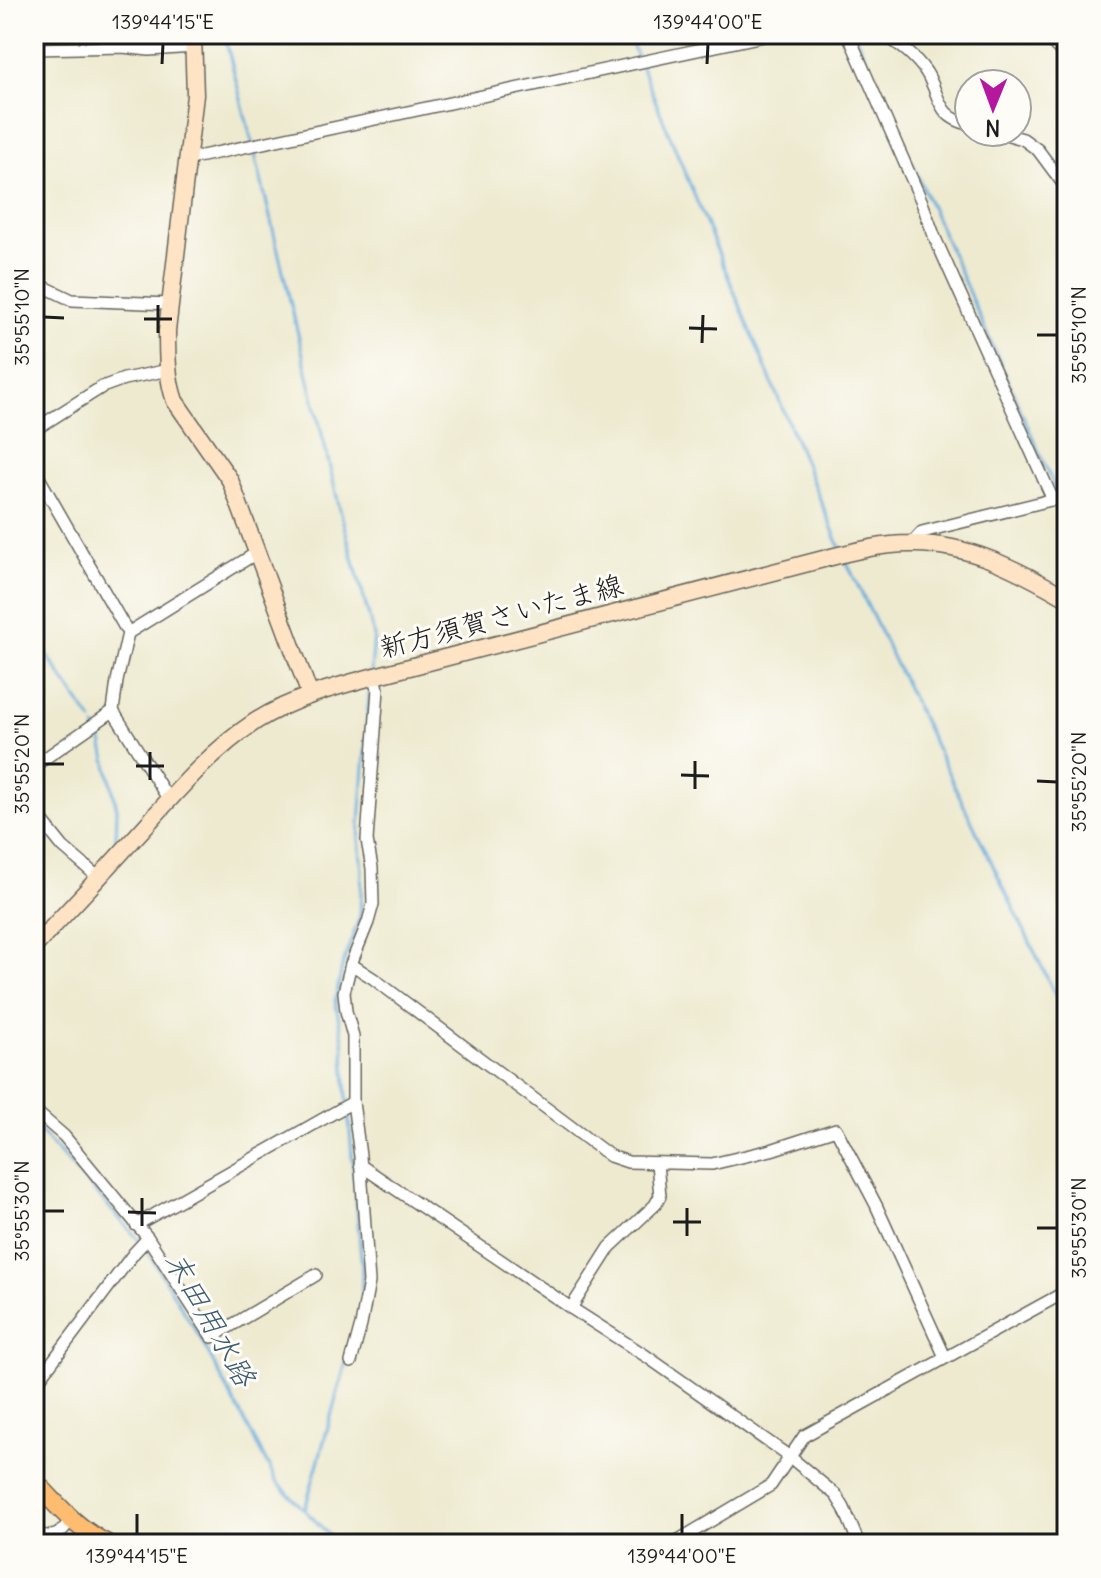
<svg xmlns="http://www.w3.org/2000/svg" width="1101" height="1578" font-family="Delius,'Klee One',sans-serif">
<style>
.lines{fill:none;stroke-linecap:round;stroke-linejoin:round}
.stream{stroke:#66abdb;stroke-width:3}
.street-casing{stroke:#66645b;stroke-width:14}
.secondary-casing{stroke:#66645b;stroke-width:19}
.primary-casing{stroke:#66645b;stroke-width:21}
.street{stroke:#fff;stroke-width:11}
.secondary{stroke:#fee4c5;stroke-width:16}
.primary{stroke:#fdbc6f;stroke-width:18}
.ticks{fill:none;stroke:#1c1c1c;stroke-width:3}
.labels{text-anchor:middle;stroke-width:6;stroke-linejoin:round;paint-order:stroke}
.street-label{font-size:28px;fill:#1c1c1c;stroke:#fdfcf7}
.water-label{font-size:30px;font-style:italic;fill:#3d5c72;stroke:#fdfcf7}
.neatline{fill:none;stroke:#1c1c1c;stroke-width:3}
.ticks-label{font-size:20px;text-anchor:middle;fill:#1c1c1c}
</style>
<rect width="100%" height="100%" fill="#fdfcf7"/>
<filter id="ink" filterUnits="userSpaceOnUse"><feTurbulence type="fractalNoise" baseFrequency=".0125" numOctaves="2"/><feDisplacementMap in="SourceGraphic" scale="16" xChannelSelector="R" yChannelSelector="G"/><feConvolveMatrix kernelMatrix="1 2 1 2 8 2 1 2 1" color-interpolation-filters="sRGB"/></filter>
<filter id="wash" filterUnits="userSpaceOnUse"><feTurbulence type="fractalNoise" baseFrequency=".006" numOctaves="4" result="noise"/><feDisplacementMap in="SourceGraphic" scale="32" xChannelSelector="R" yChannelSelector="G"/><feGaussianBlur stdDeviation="1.8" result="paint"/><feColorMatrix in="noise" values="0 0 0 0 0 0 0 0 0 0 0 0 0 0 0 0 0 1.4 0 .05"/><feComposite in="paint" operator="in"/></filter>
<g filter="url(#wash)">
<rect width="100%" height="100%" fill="#eeead0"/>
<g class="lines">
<!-- stream -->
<g class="stream">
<path d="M 224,34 L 252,142"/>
<path d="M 628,34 L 638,59"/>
<path d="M 855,34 L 1058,495"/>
<path d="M 641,66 L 841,550"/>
<path d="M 254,150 L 342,518 L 374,635 L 371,671"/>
<path d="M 1061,502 L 1067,517"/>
<path d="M 846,561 L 1067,1019"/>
<path d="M 34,636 L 92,721"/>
<path d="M 95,727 L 101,737 L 117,809 L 116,840"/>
<path d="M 347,1102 L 343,1039 L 335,1001 L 343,963 L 360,916 L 362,871 L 359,838 L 370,683"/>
<path d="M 348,1110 L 362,1267 L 362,1293"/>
<path d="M 34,1125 L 139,1240"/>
<path d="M 144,1246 L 199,1336 L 277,1482 L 335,1541 L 336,1544"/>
<path d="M 305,1509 L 347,1359"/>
</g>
</g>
</g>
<g filter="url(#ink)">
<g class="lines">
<!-- street casing -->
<g class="street-casing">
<g id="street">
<path d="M 848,34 L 921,200 L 935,238 L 1053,500"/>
<path d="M 882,34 C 898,43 915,56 926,72 C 941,96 936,117 969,124"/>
<path d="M 1044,34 L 1067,58"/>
<path d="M 34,49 L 123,47 L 149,50 L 194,47"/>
<path d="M 998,132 L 1023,139 L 1038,150 L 1067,189"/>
<path d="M 188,159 L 772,34"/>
<path d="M 34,282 L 72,300 L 169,304"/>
<path d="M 34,430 L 102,387 L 124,379 L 169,370"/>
<path d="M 34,469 L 128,633 L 117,681 L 113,711 L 169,800"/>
<path d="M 912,543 L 922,532 L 1067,496"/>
<path d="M 128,633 L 258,552"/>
<path d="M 34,766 L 113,711"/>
<path d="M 34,811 L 63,847 L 99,878"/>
<path d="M 351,964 L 374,979 L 610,1156 L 628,1162 L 712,1164 L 771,1150 L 836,1129 L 876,1205 L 945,1357"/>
<path d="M 34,1110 L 64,1136 L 148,1238 L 212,1337 L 316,1275"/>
<path d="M 360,1165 L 571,1308 L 646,1356 L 790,1457 L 836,1495 L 844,1508 L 859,1544"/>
<path d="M 136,1225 L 353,1102"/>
<path d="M 571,1308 L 610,1247 L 655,1205 L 660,1196 L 657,1163"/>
<path d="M 351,1362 L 361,1325 L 369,1282 L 360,1156 L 353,1102 L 353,1036 L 346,1011 L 344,992 L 351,964 L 368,922 L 373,904 L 372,868 L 367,840 L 378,689 L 375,676"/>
<path d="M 34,1386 L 134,1253 L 148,1238"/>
<path d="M 34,1535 C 58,1537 56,1538 71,1520"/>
<path d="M 672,1544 L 771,1485 L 804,1436 L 1067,1291"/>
</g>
</g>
<!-- secondary casing -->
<g class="secondary-casing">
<g id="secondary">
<path d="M 193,34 L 195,95 L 167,331 C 167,354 167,379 175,401 L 230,480 L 310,695"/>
<path d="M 34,947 C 70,909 106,870 141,831 C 176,792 212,750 256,721 C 293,698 334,687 375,676 L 835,556 C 859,550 884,544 909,544 C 966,542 1019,570 1067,598"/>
</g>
</g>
<!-- primary casing -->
<g class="primary-casing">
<path id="primary" d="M 34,1481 C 57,1505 77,1529 107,1544"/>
</g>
<!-- street -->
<use href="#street" class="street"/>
<!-- secondary -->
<use href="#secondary" class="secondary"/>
<!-- primary -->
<use href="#primary" class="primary"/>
</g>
</g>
<!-- ticks -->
<path class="ticks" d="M 162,64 L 163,44M 707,64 L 708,44M 44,317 L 64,318M 144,319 L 172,319M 689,328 L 717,329M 158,333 L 158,305M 1037,335 L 1057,335M 702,343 L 703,315M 44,764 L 64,764M 136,766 L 164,766M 681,775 L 709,776M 150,780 L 150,752M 1037,781 L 1057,782M 695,789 L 695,761M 44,1211 L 64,1211M 128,1212 L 156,1213M 673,1222 L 701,1222M 142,1226 L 142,1198M 1037,1228 L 1057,1228M 687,1236 L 687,1208M 137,1534 L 137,1514M 682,1534 L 682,1514"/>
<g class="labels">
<!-- street labels -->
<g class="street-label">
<text transform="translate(501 616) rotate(-15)" y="10">新方須賀さいたま線</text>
</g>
<!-- water labels -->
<g class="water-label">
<text transform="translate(210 1319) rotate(60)" y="10">末田用水路</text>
</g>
</g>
<!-- margin -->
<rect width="1101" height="1578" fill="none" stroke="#fdfcf7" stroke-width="88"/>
<!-- north arrow -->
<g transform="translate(993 108) rotate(181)"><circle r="38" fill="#fdfcf7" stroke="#a3a29f" stroke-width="2"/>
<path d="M0-6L14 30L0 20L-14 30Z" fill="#b5179e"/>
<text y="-12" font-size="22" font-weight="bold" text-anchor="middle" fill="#1c1c1c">N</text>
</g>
<rect x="44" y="44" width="1013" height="1490" class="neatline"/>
<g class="ticks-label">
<text x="163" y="29">139°44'15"E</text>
<text x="708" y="29">139°44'00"E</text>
<text transform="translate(22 317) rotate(-90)" y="7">35°55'10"N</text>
<text transform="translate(1079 335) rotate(-90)" y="7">35°55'10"N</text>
<text transform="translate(22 764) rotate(-90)" y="7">35°55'20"N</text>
<text transform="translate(1079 782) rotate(-90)" y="7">35°55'20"N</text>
<text transform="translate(22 1211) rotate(-90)" y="7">35°55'30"N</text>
<text transform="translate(1079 1228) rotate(-90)" y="7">35°55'30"N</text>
<text x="137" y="1563">139°44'15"E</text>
<text x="682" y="1563">139°44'00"E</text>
</g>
</svg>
